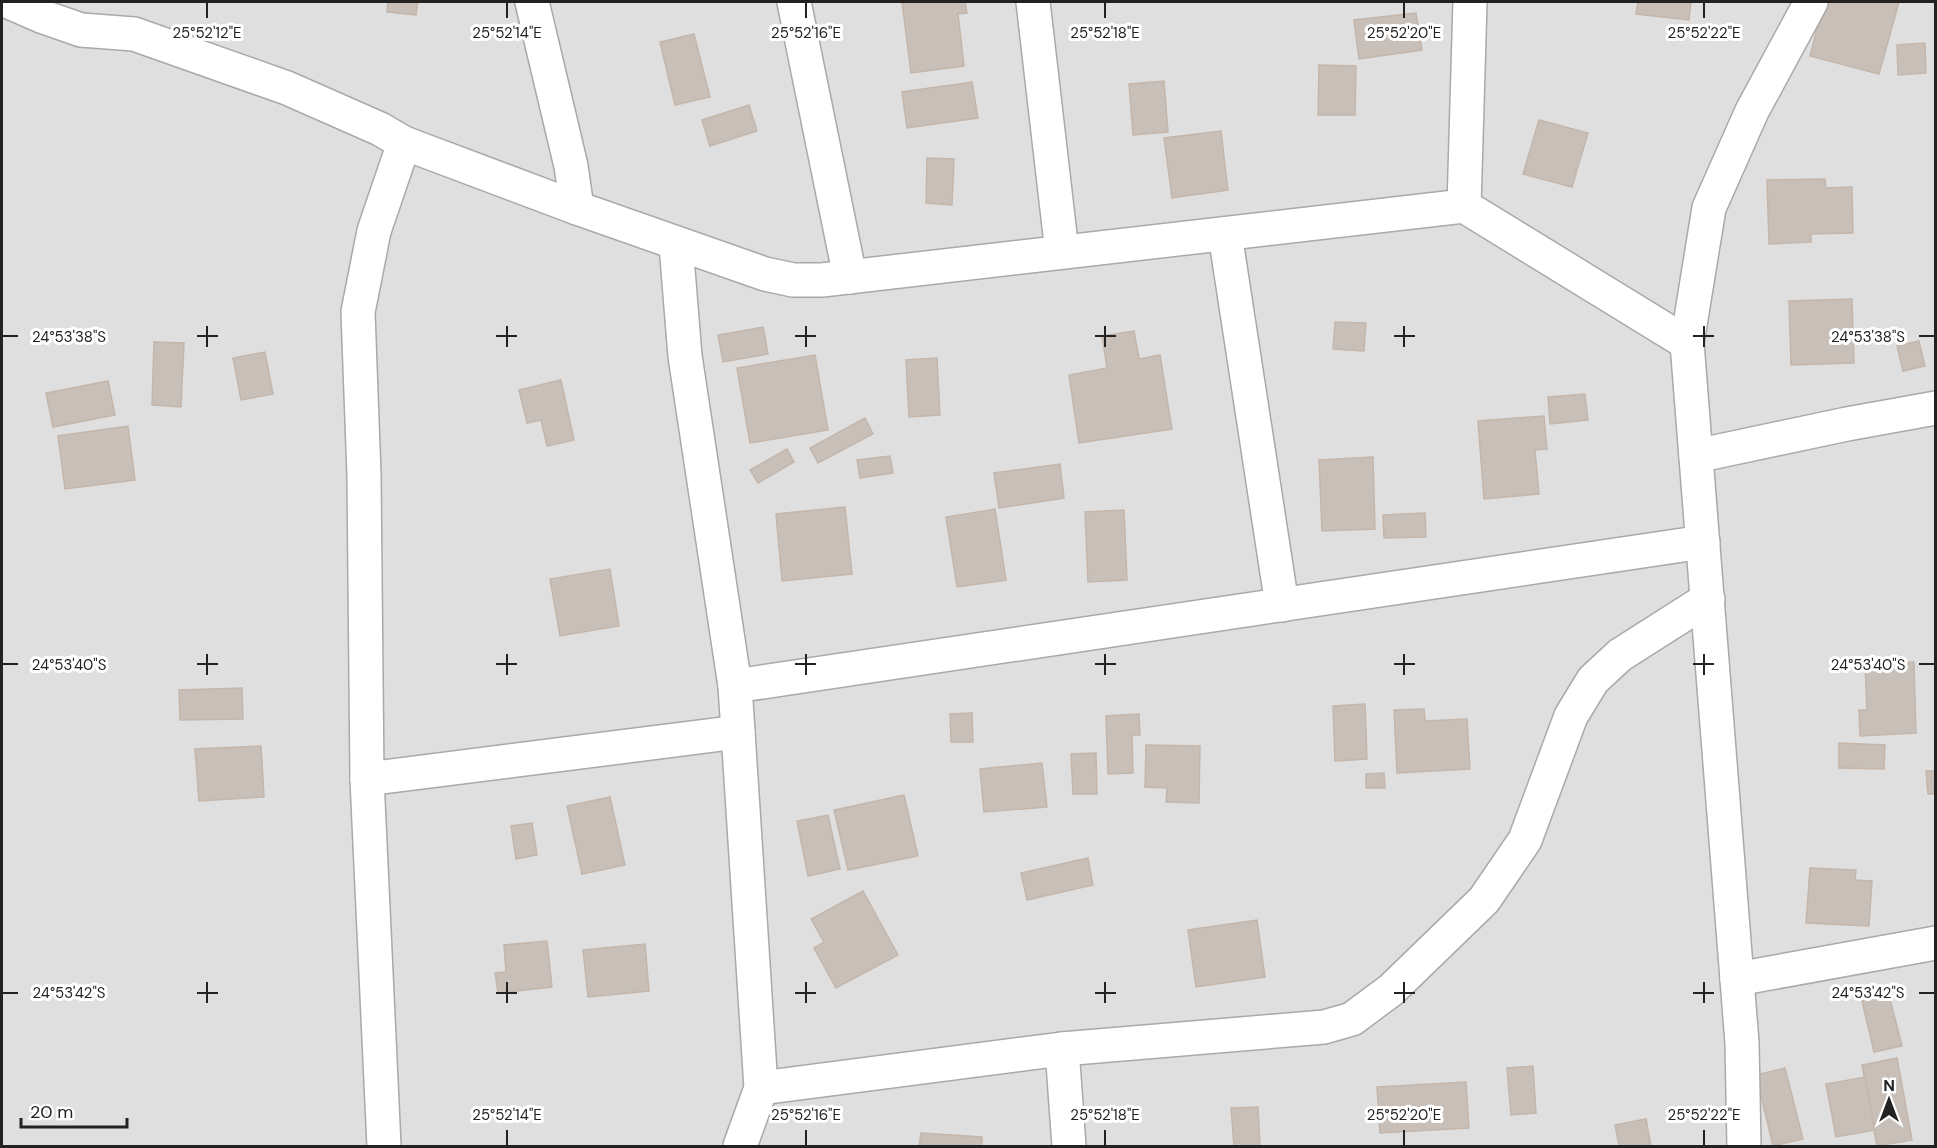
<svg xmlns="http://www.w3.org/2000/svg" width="1937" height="1148" font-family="'DM Sans',sans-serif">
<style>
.residential{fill:#e0dfdf}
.building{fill:#c7bfb8;stroke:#c4b6ab;stroke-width:1.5}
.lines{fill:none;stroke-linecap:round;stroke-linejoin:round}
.minor-casing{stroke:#a9a9a9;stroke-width:36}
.minor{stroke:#fff;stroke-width:33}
.ticks{fill:none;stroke:#222;stroke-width:2}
.ticks-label{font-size:15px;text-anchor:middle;fill:#222;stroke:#fff;stroke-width:6;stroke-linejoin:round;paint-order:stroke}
</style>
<rect width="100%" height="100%" fill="#f2efe9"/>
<!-- residential -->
<rect class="residential" x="2" y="2" width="1933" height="1144"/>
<!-- building -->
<g class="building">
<path d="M 388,2 L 418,2 L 416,15 L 387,12 Z"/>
<path d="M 902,2 L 965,2 L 967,13 L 958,14 L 964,66 L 911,73 Z"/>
<path d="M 1638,2 L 1691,2 L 1689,20 L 1636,14 Z"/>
<path d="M 1824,2 L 1899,2 L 1879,74 L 1810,56 Z"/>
<path d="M 1416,13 L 1422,50 L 1359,59 L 1354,20 Z"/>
<path d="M 694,34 L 710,97 L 675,105 L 660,42 Z"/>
<path d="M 1925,43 L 1926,73 L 1898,75 L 1897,45 Z"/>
<path d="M 1319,65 L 1356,66 L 1355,115 L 1318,115 Z"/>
<path d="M 1164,81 L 1168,132 L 1133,135 L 1129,84 Z"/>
<path d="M 972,82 L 978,118 L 907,128 L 902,92 Z"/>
<path d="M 749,105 L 757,131 L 710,146 L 702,120 Z"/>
<path d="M 1539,120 L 1588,133 L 1572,187 L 1523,174 Z"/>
<path d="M 1221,131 L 1228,190 L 1172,198 L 1164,138 Z"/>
<path d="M 927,158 L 954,159 L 952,205 L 926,203 Z"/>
<path d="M 1825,179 L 1826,188 L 1852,187 L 1853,233 L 1811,234 L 1811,242 L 1769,244 L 1767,180 Z"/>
<path d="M 1852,299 L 1854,363 L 1791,365 L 1789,301 Z"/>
<path d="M 1335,322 L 1366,323 L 1364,351 L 1333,349 Z"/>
<path d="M 763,327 L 768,354 L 723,362 L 718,335 Z"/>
<path d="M 1134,331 L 1139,359 L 1160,355 L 1172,429 L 1079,443 L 1069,375 L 1107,368 L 1102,336 Z"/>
<path d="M 1919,341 L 1925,366 L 1903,371 L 1897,346 Z"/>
<path d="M 154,342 L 184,343 L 181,407 L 152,405 Z"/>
<path d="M 265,352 L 273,394 L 241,400 L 233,358 Z"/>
<path d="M 815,355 L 828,430 L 750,443 L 737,368 Z"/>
<path d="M 937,358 L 940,415 L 909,417 L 906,360 Z"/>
<path d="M 561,380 L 574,440 L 547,446 L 541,420 L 527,423 L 519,390 Z"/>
<path d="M 108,381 L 115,415 L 53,427 L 46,393 Z"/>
<path d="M 1585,394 L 1588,420 L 1550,424 L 1548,397 Z"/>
<path d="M 1544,416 L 1547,449 L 1535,450 L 1539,494 L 1484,499 L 1478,421 Z"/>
<path d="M 865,418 L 873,434 L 818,463 L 810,448 Z"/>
<path d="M 128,426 L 135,480 L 65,489 L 58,436 Z"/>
<path d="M 787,449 L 794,462 L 758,483 L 750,470 Z"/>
<path d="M 890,456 L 893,473 L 860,478 L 857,460 Z"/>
<path d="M 1373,457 L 1375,529 L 1322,531 L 1319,460 Z"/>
<path d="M 1060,464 L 1064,498 L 999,508 L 994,473 Z"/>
<path d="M 845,507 L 852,574 L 782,581 L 776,514 Z"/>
<path d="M 995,509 L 1006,580 L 957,587 L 946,517 Z"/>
<path d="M 1124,510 L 1127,580 L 1088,582 L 1085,512 Z"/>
<path d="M 1425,513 L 1426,537 L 1384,538 L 1383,515 Z"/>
<path d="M 610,569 L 619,626 L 560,636 L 550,579 Z"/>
<path d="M 1914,662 L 1916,733 L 1860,736 L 1859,710 L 1867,710 L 1865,664 Z"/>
<path d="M 242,688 L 243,719 L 180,720 L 179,690 Z"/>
<path d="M 1365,704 L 1367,759 L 1335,761 L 1333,706 Z"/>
<path d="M 1424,709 L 1425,721 L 1467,719 L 1470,769 L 1397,773 L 1394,710 Z"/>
<path d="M 972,713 L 973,742 L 951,742 L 950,714 Z"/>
<path d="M 1139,714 L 1140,735 L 1132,735 L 1133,773 L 1108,774 L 1106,716 Z"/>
<path d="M 1839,743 L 1885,745 L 1884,769 L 1839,768 Z"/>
<path d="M 1146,745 L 1200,746 L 1199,803 L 1166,802 L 1167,788 L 1145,787 Z"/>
<path d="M 261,746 L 264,797 L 199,801 L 195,749 Z"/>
<path d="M 1096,753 L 1097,794 L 1073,794 L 1071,754 Z"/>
<path d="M 1042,763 L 1047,807 L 984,812 L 980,769 Z"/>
<path d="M 1926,771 L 1936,771 L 1936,794 L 1928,794 Z"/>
<path d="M 1384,773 L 1385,788 L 1366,788 L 1366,774 Z"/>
<path d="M 904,795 L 918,856 L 848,870 L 834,810 Z"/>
<path d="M 610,797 L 625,865 L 582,874 L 567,806 Z"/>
<path d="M 828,815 L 840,869 L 808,876 L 797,821 Z"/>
<path d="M 532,823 L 537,855 L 516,859 L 511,826 Z"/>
<path d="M 1088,858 L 1093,885 L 1027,900 L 1021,873 Z"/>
<path d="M 1810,868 L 1856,870 L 1855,880 L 1872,881 L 1869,926 L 1806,923 Z"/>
<path d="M 863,891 L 898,955 L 836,988 L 814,948 L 824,942 L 811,919 Z"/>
<path d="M 1257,920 L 1265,977 L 1196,987 L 1188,930 Z"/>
<path d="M 547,941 L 552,987 L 498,993 L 495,973 L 506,972 L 504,945 Z"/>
<path d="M 645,944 L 649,991 L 588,997 L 583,950 Z"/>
<path d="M 1889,995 L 1902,1046 L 1874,1052 L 1862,1001 Z"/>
<path d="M 1897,1058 L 1912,1140 L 1877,1146 L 1862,1065 Z"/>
<path d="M 1533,1066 L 1536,1113 L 1511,1115 L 1507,1068 Z"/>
<path d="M 1785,1068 L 1803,1139 L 1773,1146 L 1756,1075 Z"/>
<path d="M 1865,1077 L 1875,1130 L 1836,1137 L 1826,1084 Z"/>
<path d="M 1466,1082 L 1469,1128 L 1380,1133 L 1377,1087 Z"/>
<path d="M 1258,1107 L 1260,1146 L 1234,1146 L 1231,1108 Z"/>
<path d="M 1646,1119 L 1651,1146 L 1619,1146 L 1615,1125 Z"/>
<path d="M 921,1133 L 982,1137 L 982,1146 L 919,1146 Z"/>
</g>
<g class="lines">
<!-- minor casing -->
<g class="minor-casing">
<g id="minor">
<path d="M 9,2 L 41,16 L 81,30 L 134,34 L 287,88 L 380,129 L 404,143"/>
<path d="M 532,2 L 571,166 L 577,208 L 765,274 L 793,280 L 822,280 L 1464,206"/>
<path d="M 794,2 L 850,277"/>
<path d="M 1033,2 L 1062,252"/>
<path d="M 1470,2 L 1464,206 L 1687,343"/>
<path d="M 1225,234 L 1282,605"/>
<path d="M 676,245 L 685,356 L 735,686 L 738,732 L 761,1088 L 740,1146"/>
<path d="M 1696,456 L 1847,424 L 1936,408"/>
<path d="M 735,686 L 1703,542"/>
<path d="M 367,779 L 738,732"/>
<path d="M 1737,979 L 1936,943"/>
<path d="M 1062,1049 L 1069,1146"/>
<path d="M 761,1088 L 1062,1049 L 1324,1027 L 1352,1019 L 1391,990 L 1484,900 L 1525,840 L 1571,716 L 1593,680 L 1620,655 L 1708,599"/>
<path d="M 384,1146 L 367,779 L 364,475 L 358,312 L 374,231 L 404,143 L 577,208"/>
<path d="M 1744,1146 L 1742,1043 L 1687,343 L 1709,208 L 1752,111 L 1811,2"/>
</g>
</g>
<!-- minor -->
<use href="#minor" class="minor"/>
</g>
<!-- ticks -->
<path class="ticks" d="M 207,3 L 207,18M 507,3 L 507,18M 806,3 L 806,18M 1105,3 L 1105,18M 1404,3 L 1404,18M 1704,3 L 1704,18M 207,326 L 207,347M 507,326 L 507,347M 806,326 L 806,347M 1105,326 L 1105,347M 1404,326 L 1404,347M 1704,326 L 1704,347M 3,336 L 18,336M 197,336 L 218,336M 496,336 L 517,336M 795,336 L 816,336M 1095,336 L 1116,336M 1394,336 L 1415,336M 1693,336 L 1714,336M 1919,336 L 1934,336M 207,654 L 207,675M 507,654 L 507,675M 806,654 L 806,675M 1105,654 L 1105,675M 1404,654 L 1404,675M 1704,654 L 1704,675M 3,664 L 18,664M 197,664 L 218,664M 496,664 L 517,664M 795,664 L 816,664M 1095,664 L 1116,664M 1394,664 L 1415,664M 1693,664 L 1714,664M 1919,664 L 1934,664M 207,982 L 207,1003M 507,982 L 507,1003M 806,982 L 806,1003M 1105,982 L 1105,1003M 1404,982 L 1404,1003M 1704,982 L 1704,1003M 3,993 L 18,993M 197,993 L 218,993M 496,993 L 517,993M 795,993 L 816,993M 1095,993 L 1116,993M 1394,993 L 1415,993M 1693,993 L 1714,993M 1919,993 L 1934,993M 507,1130 L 507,1145M 806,1130 L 806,1145M 1105,1130 L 1105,1145M 1404,1130 L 1404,1145M 1704,1130 L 1704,1145"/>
<g class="ticks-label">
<text x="207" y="38">25°52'12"E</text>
<text x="507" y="38">25°52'14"E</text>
<text x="806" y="38">25°52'16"E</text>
<text x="1105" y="38">25°52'18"E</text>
<text x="1404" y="38">25°52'20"E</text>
<text x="1704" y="38">25°52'22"E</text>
<text x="69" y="342">24°53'38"S</text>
<text x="1868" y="342">24°53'38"S</text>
<text x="69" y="670">24°53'40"S</text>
<text x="1868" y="670">24°53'40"S</text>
<text x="69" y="998">24°53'42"S</text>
<text x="1868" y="998">24°53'42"S</text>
<text x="507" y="1120">25°52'14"E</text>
<text x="806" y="1120">25°52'16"E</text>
<text x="1105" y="1120">25°52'18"E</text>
<text x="1404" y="1120">25°52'20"E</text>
<text x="1704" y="1120">25°52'22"E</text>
</g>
<!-- border -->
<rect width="1937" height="1148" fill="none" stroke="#222222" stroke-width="6"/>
<!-- north arrow -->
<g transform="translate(1889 1100)" stroke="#ffffff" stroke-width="4.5" paint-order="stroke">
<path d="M0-4.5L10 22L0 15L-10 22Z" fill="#222222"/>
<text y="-9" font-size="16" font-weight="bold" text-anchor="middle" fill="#222222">N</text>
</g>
<!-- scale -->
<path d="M21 1118v9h106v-9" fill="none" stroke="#222222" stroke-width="3"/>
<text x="30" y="1118" font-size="18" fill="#222222" stroke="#ffffff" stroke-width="4.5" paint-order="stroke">20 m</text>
</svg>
